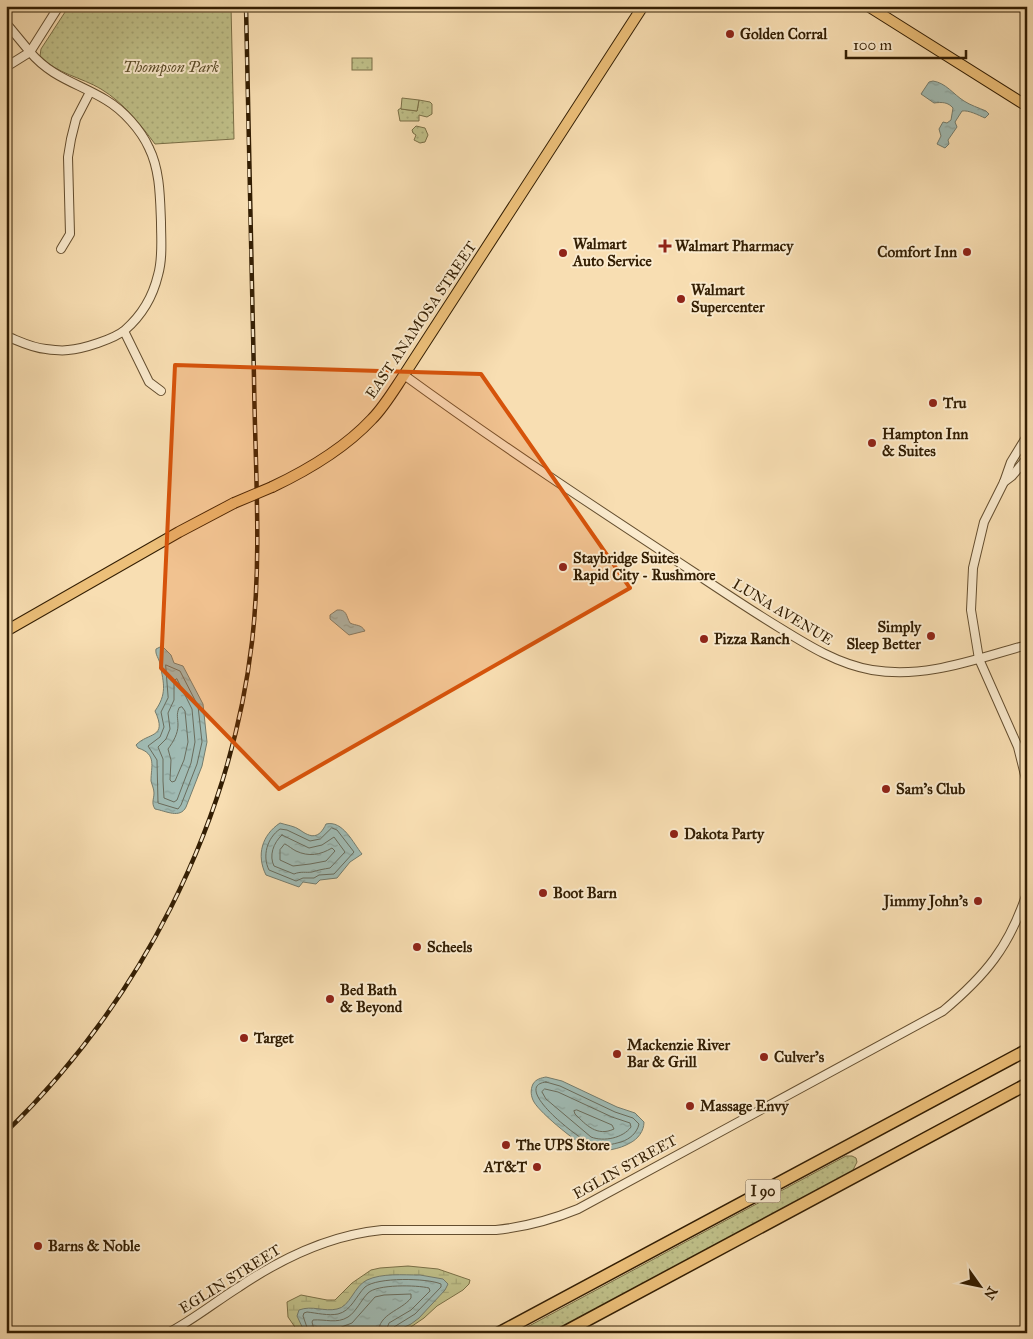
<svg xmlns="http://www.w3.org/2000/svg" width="1033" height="1339" font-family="'IM FELL Great Primer',serif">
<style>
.green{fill:url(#green-dots);stroke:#7a6f46}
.wetland{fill:url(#wetland-marsh);stroke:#7a6f46}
.pitch{fill:#c0c089;stroke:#7a6f46}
.water{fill:url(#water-ripples);stroke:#747c6d}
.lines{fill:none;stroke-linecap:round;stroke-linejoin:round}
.shore{stroke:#6a6c5c;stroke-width:1}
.minor-casing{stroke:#644e2f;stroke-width:10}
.major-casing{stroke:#331e03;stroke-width:12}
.highway-casing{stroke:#331e03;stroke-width:14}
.minor{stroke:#faeacd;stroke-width:8}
.major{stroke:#ecbf79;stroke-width:10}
.highway{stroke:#ecbf79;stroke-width:11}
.rail-casing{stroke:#331e03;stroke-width:4.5}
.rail{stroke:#faeacd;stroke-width:2.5;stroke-dasharray:8;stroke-linecap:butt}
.major-bridge-casing{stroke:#331e03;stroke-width:12;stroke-linecap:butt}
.major-bridge{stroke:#ecbf79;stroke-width:10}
.marked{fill:#d6530b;fill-opacity:0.2;stroke:#d6530b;stroke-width:4;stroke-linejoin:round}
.poi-dot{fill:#8f2418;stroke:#faeacd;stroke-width:2}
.labels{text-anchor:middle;stroke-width:4;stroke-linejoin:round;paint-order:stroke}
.shield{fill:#faeacd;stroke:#6f5b40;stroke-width:1}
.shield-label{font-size:14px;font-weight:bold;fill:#331e03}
.poi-label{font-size:15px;font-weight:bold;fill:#331e03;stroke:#faeacd;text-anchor:start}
.park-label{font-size:15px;font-style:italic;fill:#5d4f2b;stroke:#faeacd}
.street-label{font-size:15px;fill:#331e03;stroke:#faeacd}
</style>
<defs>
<pattern id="green-dots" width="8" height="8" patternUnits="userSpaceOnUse" patternTransform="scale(1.25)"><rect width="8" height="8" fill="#c0c089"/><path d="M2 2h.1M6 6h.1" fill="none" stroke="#a5a575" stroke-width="1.8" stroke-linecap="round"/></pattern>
<pattern id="wetland-marsh" width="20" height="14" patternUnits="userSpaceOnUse" patternTransform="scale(1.25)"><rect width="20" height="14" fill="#c0c089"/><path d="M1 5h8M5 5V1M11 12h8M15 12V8" fill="none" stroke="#a5a575"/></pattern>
<pattern id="water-ripples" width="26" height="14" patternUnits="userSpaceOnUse" patternTransform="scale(1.25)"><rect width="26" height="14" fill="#a0bbb4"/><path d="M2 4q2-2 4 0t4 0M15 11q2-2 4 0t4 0" fill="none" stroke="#8aa099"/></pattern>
</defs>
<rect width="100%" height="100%" fill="#f8deb2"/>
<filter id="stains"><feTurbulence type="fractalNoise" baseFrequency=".004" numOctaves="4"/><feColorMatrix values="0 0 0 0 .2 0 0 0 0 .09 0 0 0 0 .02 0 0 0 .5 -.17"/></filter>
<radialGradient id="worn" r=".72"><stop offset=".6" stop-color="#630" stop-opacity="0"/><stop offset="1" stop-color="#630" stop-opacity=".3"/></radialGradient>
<!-- green -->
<g class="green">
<path d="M 69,6 L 231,6 L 234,139 L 155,144 C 140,124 124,103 101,89 C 81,77 57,74 40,56 L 41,49 Z"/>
<rect x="352" y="58" width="20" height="12"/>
<path d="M 419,100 L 430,102 L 432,104 L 432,114 L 427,117 L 419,115 L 419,121 L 400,121 L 398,110 L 401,108 L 401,109 L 417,111 Z"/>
<path d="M 416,126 L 425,128 L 428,135 L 425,142 L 420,143 L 414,140 L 416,135 L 413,133 L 412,130 Z"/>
<path d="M 846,1156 L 852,1156 L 856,1158 L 857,1162 L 852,1172 L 552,1333 L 516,1333 Z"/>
</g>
<!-- wetland -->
<path class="wetland" d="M 408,1266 L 438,1269 L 470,1280 L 469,1284 L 463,1290 L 437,1306 L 424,1318 L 402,1333 L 299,1333 L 288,1317 L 287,1302 L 301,1295 L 327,1300 L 335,1300 L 352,1283 L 371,1270 L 380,1268 Z"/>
<!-- pitch -->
<path class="pitch" d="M 402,98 L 419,100 L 417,111 L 401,109 Z"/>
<!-- water -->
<g class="water">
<path d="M 933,81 C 946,83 953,94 964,101 C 970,105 979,108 986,111 L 989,114 L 985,118 C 978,115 969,110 962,111 L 955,122 L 957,127 L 948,140 L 949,144 L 945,148 L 937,144 L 941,136 L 939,129 L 943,122 L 947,123 L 951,120 L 953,108 C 948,102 942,102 934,103 L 921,94 L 929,82 Z"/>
<path d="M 337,610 C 347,609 346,616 350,623 C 356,626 361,624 365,631 L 349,635 L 330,619 L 330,615 Z"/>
<path d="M 162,646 L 171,655 L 174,663 L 183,666 L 203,704 L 207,742 L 202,766 L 186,807 C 180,819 166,811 155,809 C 151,803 154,799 154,793 C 154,789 152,785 151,781 C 151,766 157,754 138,748 L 136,745 C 148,732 168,739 155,711 C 167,694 164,684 160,664 C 159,658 155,655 156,649 Z"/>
<path d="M 280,823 C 286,825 295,826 300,830 C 311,838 319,839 326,824 C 343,820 353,843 362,854 L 350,862 L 337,878 L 320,880 L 316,884 L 303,882 L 299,887 L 266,875 C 256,855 262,835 280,823 Z"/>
<path d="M 546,1077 L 562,1081 L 617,1107 L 635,1113 L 644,1122 C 644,1131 638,1139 630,1143 C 620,1149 604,1152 593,1150 C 581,1147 540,1113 534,1102 C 531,1097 530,1090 533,1084 C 536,1079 541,1078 546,1077 Z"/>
<path d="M 420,1275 L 443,1279 L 448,1284 L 445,1290 L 419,1318 L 411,1324 L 392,1333 L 305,1333 L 297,1316 L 299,1310 C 312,1305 324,1312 337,1309 C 350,1307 354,1286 367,1280 C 382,1273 403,1275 420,1275 Z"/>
</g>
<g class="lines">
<!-- shore -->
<g class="shore">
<path d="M 166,665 L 180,671 L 198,706 L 202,742 L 197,764 L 181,805 L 178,809 L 158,803 L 157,760 L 148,746 L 160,737 L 164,727 L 161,712 L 168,698 Z"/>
<path d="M 177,679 L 192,709 L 195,742 L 191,763 L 177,800 L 174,802 L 164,798 L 163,781 L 163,759 L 158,747 L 166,739 L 170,729 L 168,713 L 174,700 L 174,681 Z"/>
<path d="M 182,707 L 185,711 L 188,742 L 184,760 L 175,781 L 172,782 L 170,780 L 171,760 L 168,749 C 173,742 178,734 178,725 C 178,718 176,715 179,708 Z"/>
<path d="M 332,828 L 337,830 L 354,852 L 334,874 L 319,875 L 314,878 L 303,878 L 296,881 L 269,870 C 262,856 267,838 280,829 L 287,830 L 310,841 L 320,839 Z"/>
<path d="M 282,835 L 309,848 L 322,845 L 334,837 L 345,852 L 330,868 C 324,869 318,870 312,872 C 306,873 301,871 294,874 L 274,866 C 269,856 273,843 282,835 Z"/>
<path d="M 285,844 C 289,846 292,849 296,851 C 309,857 320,855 332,848 L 335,851 L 326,861 L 310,864 L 293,866 L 280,860 L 280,850 Z"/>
<path d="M 546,1082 L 560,1086 L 615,1112 L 633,1118 L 639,1124 C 637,1133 630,1139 621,1142 C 613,1144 603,1147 594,1145 C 583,1143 509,1086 546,1082 Z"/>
<path d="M 545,1089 L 558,1092 L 612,1117 L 630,1123 L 631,1127 C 623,1138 604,1142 591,1137 L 546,1099 L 542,1092 Z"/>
<path d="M 577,1110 L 612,1125 L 614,1129 C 597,1137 586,1125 575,1114 L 574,1111 Z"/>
<path d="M 309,1333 L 303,1316 L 304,1313 L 307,1312 C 317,1313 328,1316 338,1314 C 351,1311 356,1296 365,1287 C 377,1277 427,1278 441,1284 L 441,1287 L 415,1314 L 394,1327 L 392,1333"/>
<path d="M 315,1333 L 312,1322 L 313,1320 C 325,1319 337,1324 348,1317 C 356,1312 361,1300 368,1293 C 377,1284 417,1285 429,1288 L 430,1291 L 411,1310 L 389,1323 L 385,1333"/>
<path d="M 323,1333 L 324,1328 L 339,1328 L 352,1323 L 375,1297 L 384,1295 L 411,1294 L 411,1298 C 401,1311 379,1313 378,1333"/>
</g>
<!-- minor casing -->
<g class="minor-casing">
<g id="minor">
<path d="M 6,23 L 30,52 L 6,67"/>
<path d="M 61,249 L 70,234 L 68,157 L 71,139 L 76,119 L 90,92"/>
<path d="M 124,331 L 149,382 L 161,391"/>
<path d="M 6,336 C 19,341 32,348 46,349 C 53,350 62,351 68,350 C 83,349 114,339 125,330 C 141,316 153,296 158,275 C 163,258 161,239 161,222 C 160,197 160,170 149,148 C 141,130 123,110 106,100 C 78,83 52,78 30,52 L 59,6"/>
<path d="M 404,375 C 500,445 599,510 698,575 C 725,593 752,611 780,628 C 809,646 838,664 872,670 C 926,679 975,659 1027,645"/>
<path d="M 1027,436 L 1011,462 L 1004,482 L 984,522 L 973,568 L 971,610 L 979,659 L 1018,747 L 1027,783"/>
<path d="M 1004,482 L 1012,476 L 1027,458"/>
<path d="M 168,1333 C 193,1320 215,1302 239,1287 C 282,1258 330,1235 382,1230 L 496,1230 C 525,1227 551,1220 578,1209 L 943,1011 C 986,975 1009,947 1027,893"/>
</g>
</g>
<!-- major casing -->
<g class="major-casing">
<g id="major">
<path d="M 868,6 L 1027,106"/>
<path d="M 272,487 C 308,470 344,449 372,419 C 384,407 394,390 404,375 L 643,6"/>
<path d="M 6,631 L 179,532 L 234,503"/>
</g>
</g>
<!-- highway casing -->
<g class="highway-casing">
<g id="highway">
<path d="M 499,1333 L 1027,1050"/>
<path d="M 563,1333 L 1027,1084"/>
</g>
</g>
<!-- minor -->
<use href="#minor" class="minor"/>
<!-- major -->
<use href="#major" class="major"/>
<!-- highway -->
<use href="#highway" class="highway"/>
<!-- rail casing -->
<g class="rail-casing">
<path id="rail" d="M 6,1132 C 139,1003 230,827 252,642 C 262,555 255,466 254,378 C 251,254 248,130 246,6"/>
</g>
<!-- rail -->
<use href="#rail" class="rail"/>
<!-- major-bridge casing -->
<g class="major-bridge-casing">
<path id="major-bridge" d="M 234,503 L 272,487"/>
</g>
<!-- major-bridge -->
<use href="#major-bridge" class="major-bridge"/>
</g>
<!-- marked area -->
<path class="marked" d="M 175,365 L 481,374 L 630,588 L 279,789 L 161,668 Z"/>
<!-- markers -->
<g class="poi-dot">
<circle cx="730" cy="34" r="5"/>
<path d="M662.5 238.5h5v5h5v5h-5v5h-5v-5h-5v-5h5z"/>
<circle cx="967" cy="252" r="5"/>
<circle cx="563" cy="253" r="5"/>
<circle cx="681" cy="299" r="5"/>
<circle cx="933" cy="403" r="5"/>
<circle cx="872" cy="443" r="5"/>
<circle cx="563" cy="567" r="5"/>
<circle cx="931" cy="636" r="5"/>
<circle cx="704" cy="639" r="5"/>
<circle cx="886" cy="789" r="5"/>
<circle cx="674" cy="834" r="5"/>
<circle cx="543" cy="893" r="5"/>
<circle cx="978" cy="901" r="5"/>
<circle cx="417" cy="947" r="5"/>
<circle cx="330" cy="999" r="5"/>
<circle cx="244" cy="1038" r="5"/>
<circle cx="617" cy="1054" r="5"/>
<circle cx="764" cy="1057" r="5"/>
<circle cx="690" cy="1106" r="5"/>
<circle cx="506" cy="1145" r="5"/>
<circle cx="537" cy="1167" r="5"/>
<circle cx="38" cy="1246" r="5"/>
</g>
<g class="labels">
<!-- shield labels -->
<rect class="shield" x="745.5" y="1179.5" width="35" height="23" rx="4"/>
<g class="shield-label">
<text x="763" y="1196">I 90</text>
</g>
<!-- poi labels -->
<g class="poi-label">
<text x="740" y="39">Golden Corral</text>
<text x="573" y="249">Walmart<tspan x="573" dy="17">Auto Service</tspan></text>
<text x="675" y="251">Walmart Pharmacy</text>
<text x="957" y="257" text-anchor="end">Comfort Inn</text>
<text x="691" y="295">Walmart<tspan x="691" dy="17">Supercenter</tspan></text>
<text x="943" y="408">Tru</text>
<text x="882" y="439">Hampton Inn<tspan x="882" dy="17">&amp; Suites</tspan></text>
<text x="573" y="563">Staybridge Suites<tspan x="573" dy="17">Rapid City - Rushmore</tspan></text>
<text x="921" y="632" text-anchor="end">Simply<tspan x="921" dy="17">Sleep Better</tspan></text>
<text x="714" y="644">Pizza Ranch</text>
<text x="896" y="794">Sam's Club</text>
<text x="684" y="839">Dakota Party</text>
<text x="553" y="898">Boot Barn</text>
<text x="968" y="906" text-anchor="end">Jimmy John's</text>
<text x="427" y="952">Scheels</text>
<text x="340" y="995">Bed Bath<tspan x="340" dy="17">&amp; Beyond</tspan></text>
<text x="254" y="1043">Target</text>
<text x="627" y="1050">Mackenzie River<tspan x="627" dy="17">Bar &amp; Grill</tspan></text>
<text x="774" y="1062">Culver's</text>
<text x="700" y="1111">Massage Envy</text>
<text x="516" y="1150">The UPS Store</text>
<text x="527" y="1172" text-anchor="end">AT&amp;T</text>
<text x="48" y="1251">Barns &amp; Noble</text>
</g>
<!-- park labels -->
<g class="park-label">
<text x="171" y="72">Thompson Park</text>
</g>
<!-- street labels -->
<g class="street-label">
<text transform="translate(421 320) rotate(-56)" y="5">EAST ANAMOSA STREET</text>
<text transform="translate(783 612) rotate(31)" y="5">LUNA AVENUE</text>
<text transform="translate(625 1167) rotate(-29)" y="5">EGLIN STREET</text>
<text transform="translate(230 1279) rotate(-32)" y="5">EGLIN STREET</text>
</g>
</g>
<!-- margin -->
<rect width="1033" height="1339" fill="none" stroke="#f8deb2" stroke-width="25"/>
<rect x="8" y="8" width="1018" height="1324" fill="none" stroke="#331e03" stroke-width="2.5"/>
<rect x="12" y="12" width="1008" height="1314" fill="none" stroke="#331e03"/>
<!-- north arrow -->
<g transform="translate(980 1286) rotate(123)" stroke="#faeacd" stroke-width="4" paint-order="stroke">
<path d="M0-4L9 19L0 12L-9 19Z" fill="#331e03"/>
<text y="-8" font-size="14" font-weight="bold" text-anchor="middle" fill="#331e03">N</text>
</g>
<!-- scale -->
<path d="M846 50v8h120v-8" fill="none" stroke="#331e03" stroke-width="2.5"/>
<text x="853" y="50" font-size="15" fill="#331e03" stroke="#faeacd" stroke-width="4" paint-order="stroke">100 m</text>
<rect width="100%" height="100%" filter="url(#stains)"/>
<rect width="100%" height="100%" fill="url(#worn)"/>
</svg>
